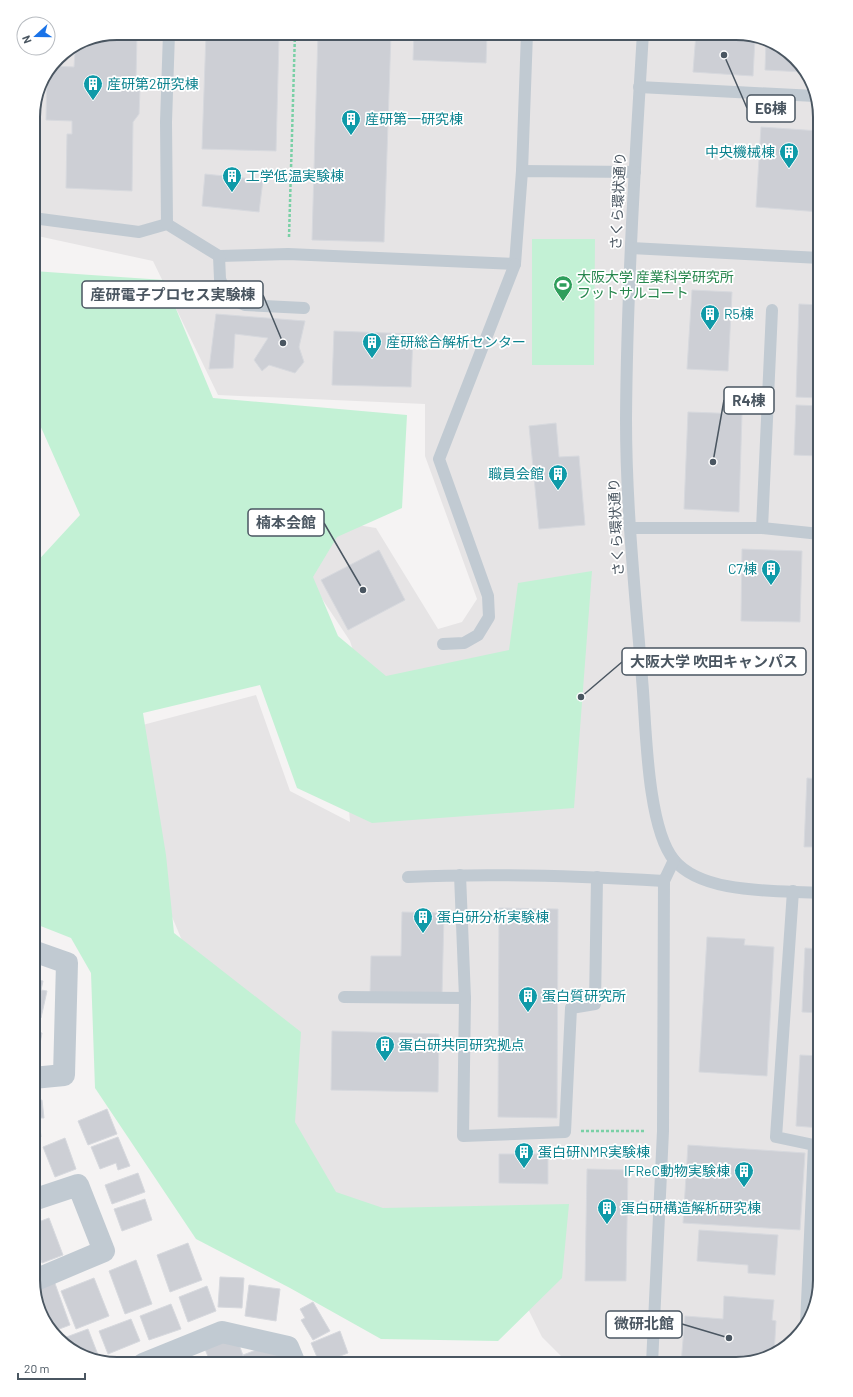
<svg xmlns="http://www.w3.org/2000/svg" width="853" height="1397" font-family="Barlow,'Noto Sans JP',sans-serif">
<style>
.education{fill:#e6e4e5}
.green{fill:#c3f1d5}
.building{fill:#cdcfd5;stroke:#d7d9de}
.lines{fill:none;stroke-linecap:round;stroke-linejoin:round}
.path{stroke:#7ad0a6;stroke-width:2.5;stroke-dasharray:3 2;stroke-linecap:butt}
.service{stroke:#c1cad2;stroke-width:12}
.minor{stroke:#c1cad2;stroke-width:22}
.labels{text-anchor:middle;stroke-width:3.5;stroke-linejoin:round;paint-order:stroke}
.culture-label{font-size:14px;fill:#0d838f;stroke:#fff;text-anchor:start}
.street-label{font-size:14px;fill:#4a5661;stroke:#fff}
.leisure-label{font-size:14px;fill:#27864d;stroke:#fff;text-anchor:start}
.rim{fill:none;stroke:#4a5661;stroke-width:2}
.leader{fill:none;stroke:#4a5661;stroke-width:1.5}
.callout-dot{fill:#4a5661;stroke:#fff;stroke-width:1.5}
.callout{fill:#fff;stroke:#4a5661;stroke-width:1.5}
.callout-label{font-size:15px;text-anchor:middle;font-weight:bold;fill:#4a5661}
</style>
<rect width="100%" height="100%" fill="#f5f3f3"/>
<!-- education -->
<path class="education" d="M 117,33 L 741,33 L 782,47 L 811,80 L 820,117 L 820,1280 L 809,1322 L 773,1355 L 736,1364 L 569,1364 L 542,1337 L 492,1236 L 335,1229 L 189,957 L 148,860 L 135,727 L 256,695 L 290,791 L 350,822 L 340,700 L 362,678 L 350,641 L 305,573 L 333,521 L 376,528 L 438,629 L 462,622 L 477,599 L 425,456 L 425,404 L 218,395 L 153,261 L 33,235 L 33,112 L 42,80 L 58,58 L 85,39 Z"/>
<!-- green -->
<g class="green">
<path d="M 532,239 L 595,239 L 594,365 L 532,365 Z"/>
<path d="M 33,271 L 164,280 L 213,398 L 407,415 L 402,508 L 337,537 L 313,577 L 338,636 L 386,676 L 509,650 L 518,583 L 592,571 L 574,808 L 372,823 L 297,788 L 260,685 L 143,713 L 166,855 L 174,933 L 301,1032 L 295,1122 L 336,1192 L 383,1208 L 569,1204 L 562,1278 L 498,1341 L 381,1339 L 290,1288 L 196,1239 L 95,1088 L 91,973 L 71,938 L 33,923 L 33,566 L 80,515 L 40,425 L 33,424 Z"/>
</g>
<!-- building -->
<g class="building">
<path d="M 117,33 L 137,33 L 136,78 L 140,89 L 139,114 L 133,122 L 132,191 L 66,188 L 67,134 L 72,134 L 72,121 L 46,120 L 47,72 L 52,66 L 74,67 L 75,52 L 70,52 L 70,50 L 85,39 Z"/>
<path d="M 318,33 L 391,33 L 384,242 L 312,240 Z"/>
<path d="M 414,33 L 487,33 L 486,63 L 413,60 Z"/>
<path d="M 696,33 L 741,33 L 755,38 L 753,76 L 693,72 Z"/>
<path d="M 206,34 L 279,37 L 276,151 L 202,149 Z"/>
<path d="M 766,42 L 782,47 L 804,72 L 765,70 Z"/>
<path d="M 36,103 L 33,153 L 33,112 Z"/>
<path d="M 761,127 L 820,131 L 820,212 L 756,207 Z"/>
<path d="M 205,174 L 263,180 L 259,212 L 202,206 Z"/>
<path d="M 692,290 L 732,292 L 728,371 L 687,369 Z"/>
<path d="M 799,304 L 820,305 L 820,398 L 796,397 Z"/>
<path d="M 216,314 L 305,321 L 299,347 L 304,362 L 295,373 L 269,365 L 262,371 L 254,360 L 268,338 L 235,334 L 233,368 L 209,369 Z"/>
<path d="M 334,331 L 413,334 L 411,387 L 332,385 Z"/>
<path d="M 796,405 L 820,406 L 820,456 L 794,455 Z"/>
<path d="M 688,412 L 742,414 L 739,512 L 684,509 Z"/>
<path d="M 556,423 L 559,457 L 579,456 L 585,525 L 539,529 L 529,426 Z"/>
<path d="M 742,549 L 802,551 L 800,622 L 741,621 Z"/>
<path d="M 819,549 L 820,549 L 820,655 L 815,655 Z"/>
<path d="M 379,550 L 405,600 L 348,630 L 321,580 Z"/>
<path d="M 807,778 L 820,779 L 820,847 L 804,847 Z"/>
<path d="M 499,908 L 558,909 L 557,1118 L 498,1117 Z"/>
<path d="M 402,912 L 444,913 L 442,995 L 370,994 L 371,956 L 401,956 Z"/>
<path d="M 707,937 L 745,939 L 744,945 L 774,947 L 767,1076 L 699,1072 Z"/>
<path d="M 805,948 L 820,949 L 820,1024 L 820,1013 L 802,1012 Z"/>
<path d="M 33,979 L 43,981 L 41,990 L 47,991 L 41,1018 L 33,1016 Z"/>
<path d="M 33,1031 L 42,1033 L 36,1064 L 33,1064 Z"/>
<path d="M 332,1031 L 439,1034 L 438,1092 L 331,1090 Z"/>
<path d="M 800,1055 L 820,1056 L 820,1128 L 796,1126 Z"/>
<path d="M 42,1100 L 44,1118 L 39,1118 L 41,1137 L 33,1138 L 33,1101 Z"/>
<path d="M 107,1109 L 117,1134 L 88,1145 L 78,1121 Z"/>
<path d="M 118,1137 L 130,1166 L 118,1170 L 116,1163 L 100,1169 L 91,1147 Z"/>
<path d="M 65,1138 L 76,1169 L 55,1177 L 43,1147 Z"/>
<path d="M 688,1145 L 805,1153 L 800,1230 L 683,1223 Z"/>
<path d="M 33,1151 L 37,1151 L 40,1185 L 33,1186 Z"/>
<path d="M 499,1154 L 548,1154 L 548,1184 L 499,1183 Z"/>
<path d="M 587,1169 L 628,1170 L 626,1281 L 585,1281 Z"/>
<path d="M 138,1173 L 145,1192 L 112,1204 L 105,1185 Z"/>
<path d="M 145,1199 L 152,1220 L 122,1231 L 114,1209 Z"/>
<path d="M 49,1218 L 63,1255 L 42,1263 L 41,1260 L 33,1264 L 33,1224 Z"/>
<path d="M 699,1230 L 778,1235 L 775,1275 L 748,1273 L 748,1265 L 697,1261 Z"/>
<path d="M 820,1232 L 820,1280 L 816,1293 Z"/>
<path d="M 188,1243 L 202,1280 L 170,1292 L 157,1255 Z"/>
<path d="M 136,1260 L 152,1304 L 125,1314 L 109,1271 Z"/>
<path d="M 220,1277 L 244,1278 L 242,1308 L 218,1307 Z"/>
<path d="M 53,1278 L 70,1325 L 54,1331 L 45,1321 L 34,1285 Z"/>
<path d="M 94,1278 L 109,1316 L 76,1329 L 61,1291 Z"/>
<path d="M 249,1285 L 280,1289 L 276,1321 L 245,1316 Z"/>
<path d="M 207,1286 L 216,1311 L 188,1322 L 179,1297 Z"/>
<path d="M 724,1296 L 774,1300 L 772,1320 L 776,1321 L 774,1355 L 736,1364 L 681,1364 L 685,1316 L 723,1319 Z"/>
<path d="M 313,1302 L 330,1331 L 313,1340 L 301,1320 L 305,1318 L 300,1309 Z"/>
<path d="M 171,1304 L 181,1329 L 149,1340 L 140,1316 Z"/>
<path d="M 131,1319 L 140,1341 L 108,1354 L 99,1331 Z"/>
<path d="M 88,1329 L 100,1360 L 71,1350 L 61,1339 Z"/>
<path d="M 340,1331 L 348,1353 L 320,1364 L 311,1343 Z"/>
<path d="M 237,1339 L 245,1361 L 236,1364 L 211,1364 L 203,1344 Z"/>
<path d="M 264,1347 L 274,1347 L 282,1364 L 247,1364 L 243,1355 Z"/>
<path d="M 353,1358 L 356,1364 L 339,1364 Z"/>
</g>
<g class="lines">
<!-- path -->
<g class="path">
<path d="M 289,237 L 295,33"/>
<path d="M 581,1131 L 646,1131"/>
</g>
<!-- service -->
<g class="service">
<path d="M 643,33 C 635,162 627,290 626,419 C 626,510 636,601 643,691 C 646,733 648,829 674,860 C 703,895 778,890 820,893"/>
<path d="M 639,87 L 815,96"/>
<path d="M 522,171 L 527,33"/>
<path d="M 33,218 L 139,232 L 167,224 L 219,256 L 288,254 L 515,264 L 522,171 L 635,172"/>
<path d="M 167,224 L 166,122 L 169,33"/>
<path d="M 631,248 L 820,258"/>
<path d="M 219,256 L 220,279 L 227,297 L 245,305 L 304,308"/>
<path d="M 630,528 L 762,528 L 820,534"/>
<path d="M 762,528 L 772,310"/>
<path d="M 443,644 L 464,643 L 478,635 L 489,617 L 488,596 L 439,459 L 515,264"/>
<path d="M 460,875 L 465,998 L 463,1136 L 565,1132 L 571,1008 L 595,1004 L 597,877"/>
<path d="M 408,877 C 493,873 579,876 664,881 L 674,860"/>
<path d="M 793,891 L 776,1137 L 814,1145 L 806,1325"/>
<path d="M 344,997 L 465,998"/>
<path d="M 652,1364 L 663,1131 L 664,881"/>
</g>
<!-- minor -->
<g class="minor">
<path d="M 33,1078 L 64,1075 L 67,963 L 33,951"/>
<path d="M 33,1200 L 78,1185 L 104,1251 L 33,1281"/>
<path d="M 143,1364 L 222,1332 L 288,1347 L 295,1364"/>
</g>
</g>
<!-- icons -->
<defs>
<g id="building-pin" transform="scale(1)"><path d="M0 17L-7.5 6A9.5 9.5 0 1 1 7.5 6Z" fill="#0f9aa8" stroke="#fff"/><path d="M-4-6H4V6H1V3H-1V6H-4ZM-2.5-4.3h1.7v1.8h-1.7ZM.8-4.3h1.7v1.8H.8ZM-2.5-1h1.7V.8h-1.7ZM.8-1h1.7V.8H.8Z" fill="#fff"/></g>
<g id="stadium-pin" transform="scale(1)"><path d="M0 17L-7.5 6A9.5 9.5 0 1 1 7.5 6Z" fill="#2e9e5b" stroke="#fff"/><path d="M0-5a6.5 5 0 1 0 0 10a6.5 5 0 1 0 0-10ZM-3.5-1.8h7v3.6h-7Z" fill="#fff"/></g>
</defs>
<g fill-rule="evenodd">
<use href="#building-pin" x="93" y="84"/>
<use href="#building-pin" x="351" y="119"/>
<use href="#building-pin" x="789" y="152"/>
<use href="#building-pin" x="232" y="176"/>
<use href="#stadium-pin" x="563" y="285"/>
<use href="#building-pin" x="710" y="314"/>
<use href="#building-pin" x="372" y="342"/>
<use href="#building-pin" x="558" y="474"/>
<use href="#building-pin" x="771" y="569"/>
<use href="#building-pin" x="423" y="917"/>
<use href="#building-pin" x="528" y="996"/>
<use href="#building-pin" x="385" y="1045"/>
<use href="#building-pin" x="524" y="1152"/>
<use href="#building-pin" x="744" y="1171"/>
<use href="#building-pin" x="607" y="1208"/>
</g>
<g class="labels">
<!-- culture labels -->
<g class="culture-label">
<text x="107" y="89">産研第2研究棟</text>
<text x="365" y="124">産研第一研究棟</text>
<text x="775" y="157" text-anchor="end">中央機械棟</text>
<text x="246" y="181">工学低温実験棟</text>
<text x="724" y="319">R5棟</text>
<text x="386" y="347">産研総合解析センター</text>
<text x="544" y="479" text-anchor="end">職員会館</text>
<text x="757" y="574" text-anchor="end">C7棟</text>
<text x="437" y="922">蛋白研分析実験棟</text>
<text x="542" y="1001">蛋白質研究所</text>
<text x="399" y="1050">蛋白研共同研究拠点</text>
<text x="538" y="1157">蛋白研NMR実験棟</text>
<text x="730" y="1176" text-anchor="end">IFReC動物実験棟</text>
<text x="621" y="1213">蛋白研構造解析研究棟</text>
</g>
<!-- street labels -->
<g class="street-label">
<text transform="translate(618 201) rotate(-87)" y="5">さくら環状通り</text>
<text transform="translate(616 527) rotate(-93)" y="5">さくら環状通り</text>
</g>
<!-- leisure labels -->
<g class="leisure-label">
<text x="577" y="282">大阪大学 産業科学研究所<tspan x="577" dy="16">フットサルコート</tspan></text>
</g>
</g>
<!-- crop -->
<path d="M0 0H853V1397H0ZM117 40H736A77 77 0 0 1 813 117V1280A77 77 0 0 1 736 1357H117A77 77 0 0 1 40 1280V117A77 77 0 0 1 117 40Z" fill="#fff" fill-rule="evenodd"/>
<path class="rim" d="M117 40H736A77 77 0 0 1 813 117V1280A77 77 0 0 1 736 1357H117A77 77 0 0 1 40 1280V117A77 77 0 0 1 117 40Z"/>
<!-- callouts -->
<path class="leader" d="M724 55L747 108M283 343L263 295M713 462L724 400M363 590L324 523M581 697L622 662M729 1338L682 1324"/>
<g class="callout-dot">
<circle cx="724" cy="55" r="4"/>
<circle cx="283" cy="343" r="4"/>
<circle cx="713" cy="462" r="4"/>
<circle cx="363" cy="590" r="4"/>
<circle cx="581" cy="697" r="4"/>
<circle cx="729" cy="1338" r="4"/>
</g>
<g class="callout">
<rect x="747" y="95" width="48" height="27" rx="4"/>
<rect x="82" y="281" width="181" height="27" rx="4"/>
<rect x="724" y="387" width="50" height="27" rx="4"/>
<rect x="248" y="509" width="76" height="27" rx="4"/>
<rect x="622" y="648" width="184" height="27" rx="4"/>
<rect x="606" y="1311" width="76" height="27" rx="4"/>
</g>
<g class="callout-label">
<text x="771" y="114">E6棟</text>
<text x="173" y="300">産研電子プロセス実験棟</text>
<text x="749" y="406">R4棟</text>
<text x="286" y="528">楠本会館</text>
<text x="714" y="667">大阪大学 吹田キャンパス</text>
<text x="644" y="1329">微研北館</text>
</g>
<!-- north arrow -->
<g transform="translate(36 36) rotate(249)"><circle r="19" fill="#ffffff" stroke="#b7bbc0"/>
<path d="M0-3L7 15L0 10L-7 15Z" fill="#1a73e8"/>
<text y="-6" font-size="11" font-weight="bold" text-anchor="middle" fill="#4a5661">N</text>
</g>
<!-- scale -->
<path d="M18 1373v6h67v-6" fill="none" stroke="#4a5661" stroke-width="2"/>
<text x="24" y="1373" font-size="12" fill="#4a5661" stroke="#ffffff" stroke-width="3" paint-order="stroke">20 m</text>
</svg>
